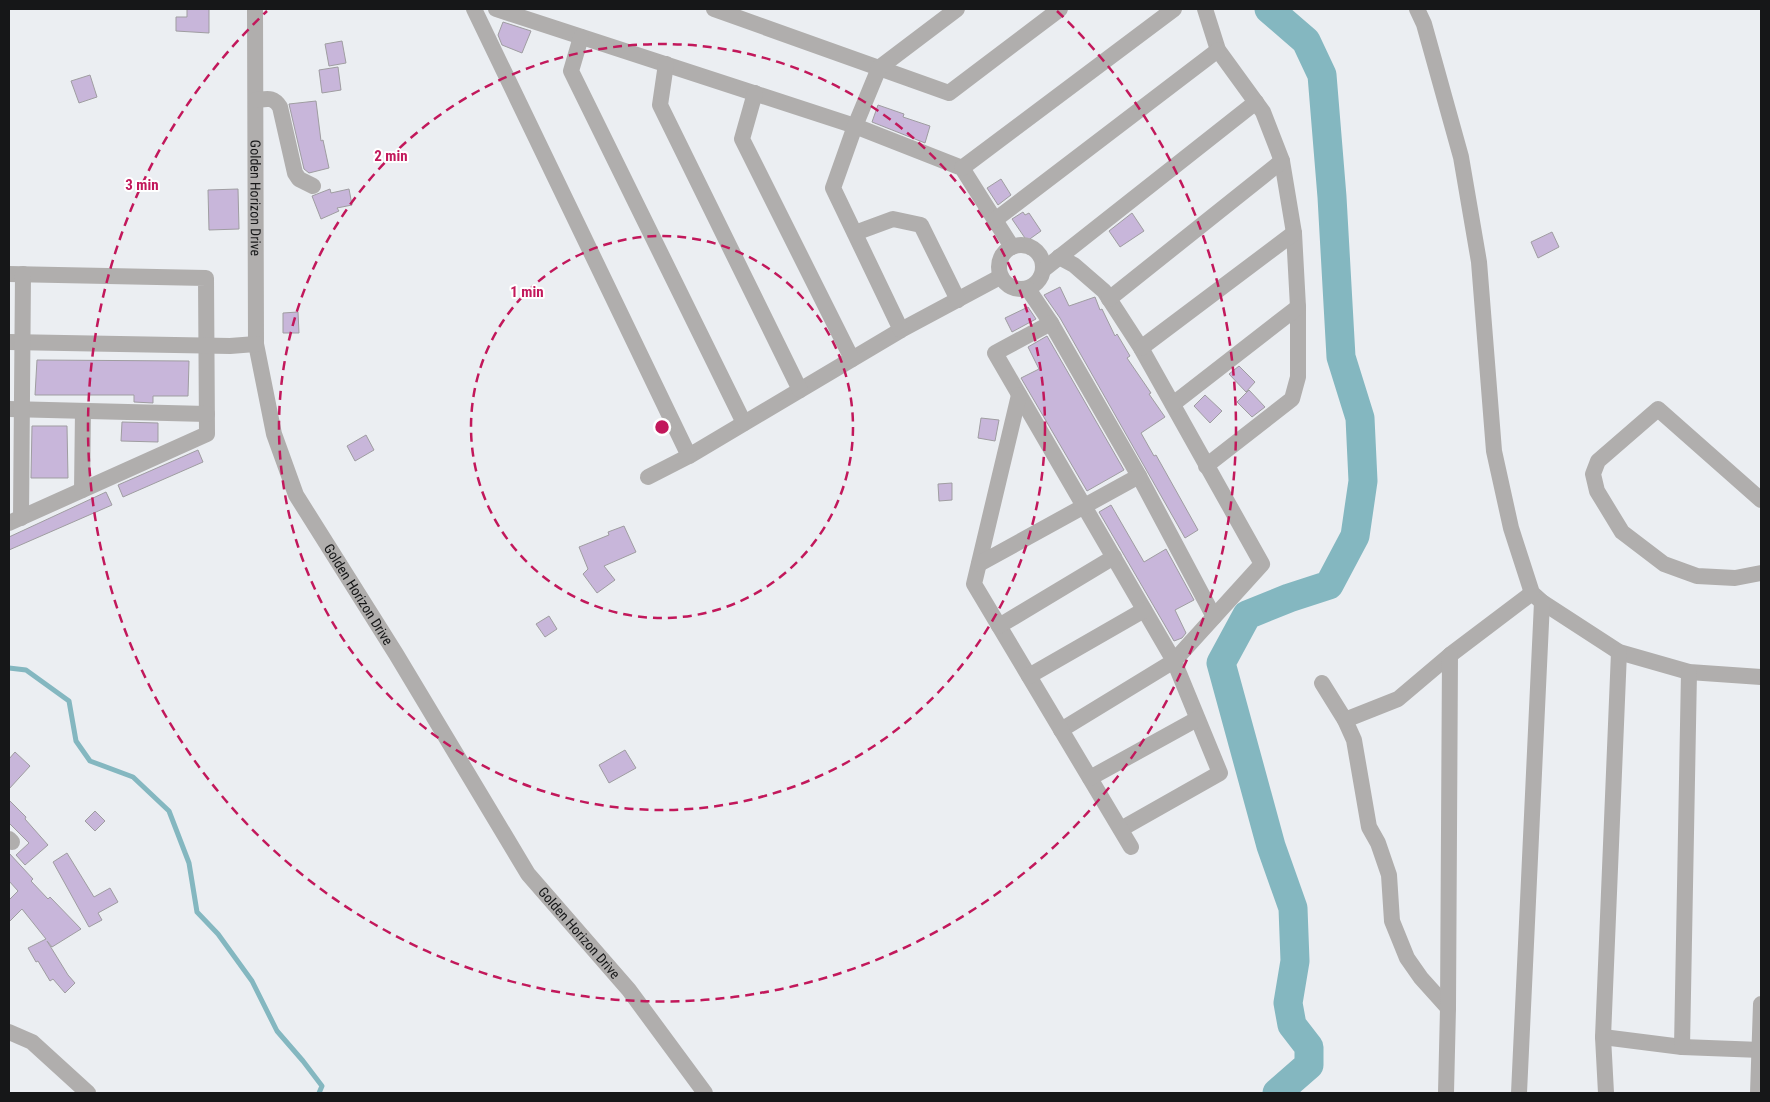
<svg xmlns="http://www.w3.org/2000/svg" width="1770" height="1102" font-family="'Roboto Condensed',sans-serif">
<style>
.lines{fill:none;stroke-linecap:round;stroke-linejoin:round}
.stream{stroke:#84b7c0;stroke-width:5}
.river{stroke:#84b7c0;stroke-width:29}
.building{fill:#c8b6da;stroke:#9f9da1}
.minor{stroke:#b0aead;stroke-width:16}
.ring{fill:none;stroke:#c2185b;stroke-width:2.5;stroke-dasharray:9 6}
.labels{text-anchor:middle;stroke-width:4;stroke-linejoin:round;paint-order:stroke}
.street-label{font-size:14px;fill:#161718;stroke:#fff}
.centre{fill:#c2185b;stroke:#fff;stroke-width:2.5}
.ring-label{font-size:15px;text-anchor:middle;font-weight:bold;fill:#c2185b;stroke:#fff;stroke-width:4;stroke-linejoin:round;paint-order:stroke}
</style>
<rect width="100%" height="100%" fill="#ebeef2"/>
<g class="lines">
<!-- stream -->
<path class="stream" d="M 9,668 L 26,670 L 69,701 L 76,741 L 90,761 L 133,777 L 169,811 L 189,863 L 197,912 L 218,934 L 252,981 L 277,1031 L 303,1061 L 322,1086 L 319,1093"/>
<!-- river -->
<path class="river" d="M 1269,9 L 1306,41 L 1322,75 L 1332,197 L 1341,357 L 1360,418 L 1363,481 L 1355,536 L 1329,585 L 1289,598 L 1247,615 L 1221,663 L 1271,846 L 1293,908 L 1295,961 L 1288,1003 L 1292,1025 L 1309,1047 L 1309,1065 L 1277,1093"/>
</g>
<!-- building -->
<g class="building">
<path d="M 187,9 L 209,9 L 209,33 L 176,31 L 176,17 L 187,17 Z"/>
<path d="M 503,22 L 531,31 L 522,53 L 502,45 L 498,35 Z"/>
<path d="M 342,41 L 346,63 L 329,66 L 325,44 Z"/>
<path d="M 338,67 L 341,90 L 322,93 L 319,70 Z"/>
<path d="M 90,75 L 97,97 L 79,103 L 71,81 Z"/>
<path d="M 316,101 L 321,141 L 323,140 L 329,168 L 309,173 L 304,169 L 289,104 Z"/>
<path d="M 878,105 L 904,114 L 903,117 L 930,126 L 925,143 L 872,122 Z"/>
<path d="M 1001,179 L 1011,195 L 998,205 L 987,188 Z"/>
<path d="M 238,189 L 239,229 L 209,230 L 208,190 Z"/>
<path d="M 330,189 L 331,193 L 349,189 L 352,205 L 337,208 L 339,211 L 321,219 L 312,196 Z"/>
<path d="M 1023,212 L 1025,215 L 1029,213 L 1041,231 L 1027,241 L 1012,219 Z"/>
<path d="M 1132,213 L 1144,231 L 1120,247 L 1109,231 Z"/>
<path d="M 1552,232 L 1559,247 L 1538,258 L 1531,242 Z"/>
<path d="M 1060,287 L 1069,306 L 1095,297 L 1100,310 L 1102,309 L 1115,336 L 1117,334 L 1130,356 L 1127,358 L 1151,393 L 1149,394 L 1165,417 L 1141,433 L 1154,456 L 1156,455 L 1198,530 L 1185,538 L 1060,318 L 1044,295 Z"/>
<path d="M 1028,307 L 1036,319 L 1012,332 L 1005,318 Z"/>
<path d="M 298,312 L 299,333 L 283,333 L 283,313 Z"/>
<path d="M 1047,336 L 1124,470 L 1087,491 L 1021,378 L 1039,369 L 1028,347 Z"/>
<path d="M 37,360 L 189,361 L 188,396 L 153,396 L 153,403 L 134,402 L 134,395 L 35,395 Z"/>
<path d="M 1239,366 L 1255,382 L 1246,392 L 1229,374 Z"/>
<path d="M 1249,390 L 1265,407 L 1252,417 L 1237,402 Z"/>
<path d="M 1205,395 L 1222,411 L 1210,423 L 1194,406 Z"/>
<path d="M 981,418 L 999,420 L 995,441 L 978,438 Z"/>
<path d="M 122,422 L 158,423 L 158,442 L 121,441 Z"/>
<path d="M 32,426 L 67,426 L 68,478 L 31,478 Z"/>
<path d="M 366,435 L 374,450 L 355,461 L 347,446 Z"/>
<path d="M 198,450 L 203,462 L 123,497 L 118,485 Z"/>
<path d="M 952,483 L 952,500 L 939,501 L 938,484 Z"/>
<path d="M 106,492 L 112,505 L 9,550 L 9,537 Z"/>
<path d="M 1111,505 L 1144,562 L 1166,549 L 1194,600 L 1175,610 L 1186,633 L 1182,638 L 1174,641 L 1099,512 Z"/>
<path d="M 624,526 L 636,552 L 604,566 L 615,580 L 597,593 L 583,574 L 588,569 L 579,547 L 609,535 L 608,532 Z"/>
<path d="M 549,616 L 557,629 L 545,637 L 536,624 Z"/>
<path d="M 625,750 L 636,768 L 609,783 L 599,765 Z"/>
<path d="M 15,752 L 30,766 L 9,789 L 9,759 Z"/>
<path d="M 9,800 L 26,817 L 25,819 L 48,845 L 25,865 L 16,855 L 29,843 L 9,823 Z"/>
<path d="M 95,811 L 105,821 L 95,831 L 85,821 Z"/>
<path d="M 9,853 L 33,879 L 31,881 L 48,899 L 50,897 L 81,929 L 52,947 L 47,941 L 68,975 L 75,983 L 65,993 L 53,979 L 50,981 L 38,961 L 36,962 L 28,948 L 46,939 L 22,909 L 9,922 L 9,900 L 18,891 L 9,881 Z"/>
<path d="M 67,853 L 94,897 L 110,888 L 118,902 L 98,913 L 102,920 L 89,927 L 53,862 Z"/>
</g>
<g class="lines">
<!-- minor -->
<g class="minor">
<path id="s1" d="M 255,9 L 256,344 L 274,434 L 296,495 L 396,654 L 528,874 L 629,990 L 705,1093"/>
<path d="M 474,9 L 689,456 L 901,330 L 1000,277"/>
<path d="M 496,9 L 855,126 L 962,168 L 1012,247"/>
<path d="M 714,9 L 949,93 L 1060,9"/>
<path d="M 1205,9 L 1218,50 L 1263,112 L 1282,161 L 1294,233 L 1298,307 L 1298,377 L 1292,399 L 1206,466"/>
<path d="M 1417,9 L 1424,24 L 1461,157 L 1479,262 L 1494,451 L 1511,528 L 1532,593 L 1542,602 L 1619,652 L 1689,672 L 1761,677"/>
<path d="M 581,37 L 571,71 L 744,423"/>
<path d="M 666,64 L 660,105 L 800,390"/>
<path d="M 755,93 L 742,139 L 852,359"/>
<path d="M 256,100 C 267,99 273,96 280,107 L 295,173 L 299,179 L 313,186"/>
<path d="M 962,168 L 1174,9"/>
<path d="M 995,220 L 1218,50"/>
<path d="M 855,233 L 893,219 L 921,225 L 958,300"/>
<circle cx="1021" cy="267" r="22"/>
<path d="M 1059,257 L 1074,265 L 1104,291 L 1141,348 L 1262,564 L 1174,661 L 1220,773 L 1121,829"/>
<path d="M 1043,270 L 1256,102"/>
<path d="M 9,274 L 206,278 L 207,434 L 9,523"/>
<path d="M 1028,289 L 1051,323 L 1139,476 L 1214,617"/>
<path d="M 1109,299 L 1282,161"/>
<path d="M 1051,323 L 995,353 L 1174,661 L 1061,730"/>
<path d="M 901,330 L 833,188 L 855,126 L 879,68 L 957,9"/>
<path d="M 9,342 L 230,346 L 256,344"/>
<path d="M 1141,348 L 1294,233"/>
<path d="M 1019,395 L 974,584 L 1131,847"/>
<path d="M 1173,404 L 1298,307"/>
<path d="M 9,409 L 207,414"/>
<path d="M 648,477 L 689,456"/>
<path d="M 82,490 L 83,411"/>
<path d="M 1761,500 L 1658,409 L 1598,461 L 1593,474 L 1597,491 L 1622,532 L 1664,564 L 1697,576 L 1735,578 L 1761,573"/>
<path d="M 21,518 L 23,274"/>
<path d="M 979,564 L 1139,476"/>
<path d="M 999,626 L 1114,557"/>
<path d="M 1029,676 L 1144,610"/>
<path d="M 1322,683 L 1345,720 L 1354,740 L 1369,827 L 1378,843 L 1389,875 L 1392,921 L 1407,958 L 1421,978 L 1448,1008"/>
<path d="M 1345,720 L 1398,699 L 1450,655 L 1532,593"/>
<path d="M 1090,778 L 1197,719"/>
<path d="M 9,839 L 12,842"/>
<path d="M 9,1032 L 32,1042 L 88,1093"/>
<path d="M 1603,1037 L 1682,1047 L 1761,1050"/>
<path d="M 1682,1047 L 1689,672"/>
<path d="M 1446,1093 L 1448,1008 L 1450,655"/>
<path d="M 1519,1093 L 1542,602"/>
<path d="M 1606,1093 L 1603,1037 L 1619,652"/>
<path d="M 1758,1093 L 1761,1004"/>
</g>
</g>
<!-- distance rings -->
<g class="ring">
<circle cx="662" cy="427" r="191"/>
<circle cx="662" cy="427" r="383"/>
<path d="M1057 11A574 574 0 1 1 267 11"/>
</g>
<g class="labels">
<!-- street labels -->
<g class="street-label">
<text dy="5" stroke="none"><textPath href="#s1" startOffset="189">Golden Horizon Drive</textPath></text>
<text dy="5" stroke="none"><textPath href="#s1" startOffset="609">Golden Horizon Drive</textPath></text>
<text dy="5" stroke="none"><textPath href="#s1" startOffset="1014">Golden Horizon Drive</textPath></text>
</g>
</g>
<circle cx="662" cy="427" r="8" class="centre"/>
<g class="ring-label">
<text x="391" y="161">2 min</text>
<text x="142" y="190">3 min</text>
<text x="527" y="297">1 min</text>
</g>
<!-- border -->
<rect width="1770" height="1102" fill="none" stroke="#161718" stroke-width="20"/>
</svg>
